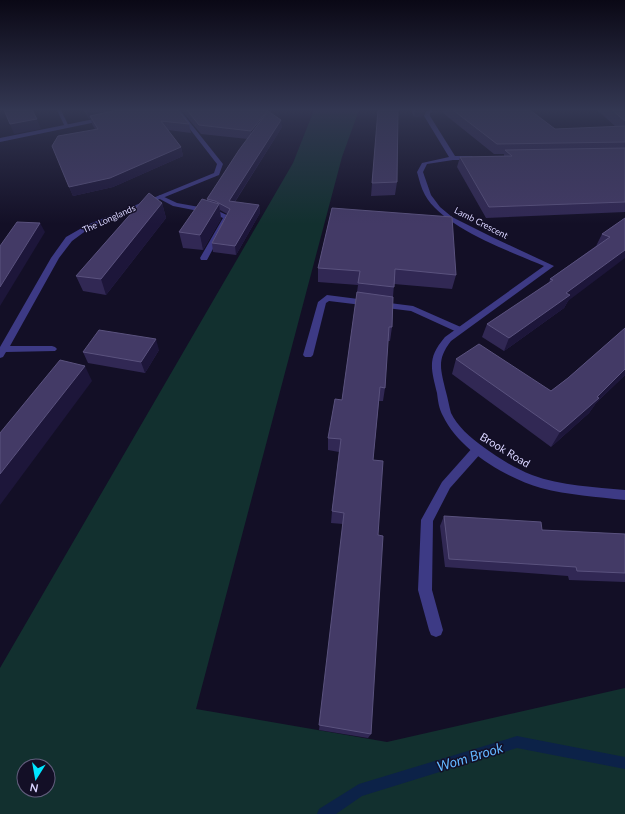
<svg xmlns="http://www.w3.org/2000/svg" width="625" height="814" font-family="Lato,sans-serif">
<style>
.green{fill:#12302f;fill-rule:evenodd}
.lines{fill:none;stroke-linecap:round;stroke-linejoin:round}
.stream{fill:#0c2248;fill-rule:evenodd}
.service{fill:#3d3a85;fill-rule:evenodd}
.minor{fill:#3d3a85;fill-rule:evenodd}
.tertiary{fill:#3d3a85;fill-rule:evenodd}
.wall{fill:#312854}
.shaded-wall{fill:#1d163a}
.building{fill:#433a66;stroke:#5a527e}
.labels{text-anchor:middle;stroke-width:3;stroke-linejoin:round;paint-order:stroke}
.far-street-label{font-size:9px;fill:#d9d4ff;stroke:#130f26}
.street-label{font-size:11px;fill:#d9d4ff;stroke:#130f26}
.near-water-label{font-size:14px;font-style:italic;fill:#62b6ff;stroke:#130f26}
</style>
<rect width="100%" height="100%" fill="#130f26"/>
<!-- green -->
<path class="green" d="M 314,110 L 359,110 L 342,157 L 196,709 L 387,742 L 625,688 L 625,814 L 0,814 L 0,668 L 293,163 ZM 24,766 L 48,766 L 48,790 L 24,790 Z"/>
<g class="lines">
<!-- stream -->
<path class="stream" d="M 517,736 L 625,757 L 625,769 L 517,748 L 362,796 L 336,814 L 317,814 L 319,809 L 359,784 Z"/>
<!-- service -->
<g class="service">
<path d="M 160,195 L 177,203 L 216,210 L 229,216 L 230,217 L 207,260 L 201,260 L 200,258 L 223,218 L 214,214 L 173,206 L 158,198 L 157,197 Z"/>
<path d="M 327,295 L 413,306 L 463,328 L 464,330 L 460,333 L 457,332 L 411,311 L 329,301 L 326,303 L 313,355 L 311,357 L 305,357 L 303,355 L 318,302 Z"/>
<path d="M 478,445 L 482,446 L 483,449 L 482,452 L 450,488 L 433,521 L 432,590 L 443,630 L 441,635 L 436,637 L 431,635 L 429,630 L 418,590 L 421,520 L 442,482 L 474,446 Z"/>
</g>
<!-- minor -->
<g class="minor">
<path d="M 57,110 L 61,110 L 69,127 L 65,127 Z"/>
<path d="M 175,110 L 180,110 L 223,164 L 219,175 L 91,227 L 72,241 L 59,258 L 10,346 L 52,346 L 55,347 L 57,349 L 55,351 L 6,352 L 3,357 L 0,358 L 0,347 L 51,258 L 66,237 L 87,225 L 214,173 L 217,164 Z"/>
<path d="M 430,110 L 439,110 L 430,113 L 430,116 L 455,156 L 472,156 L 475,158 L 472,160 L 453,160 L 427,164 L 423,172 L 431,195 L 440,207 L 452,217 L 494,238 L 554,266 L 451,341 C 436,360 441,370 446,392 C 448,399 449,406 451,413 C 457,426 471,438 482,446 C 497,457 514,468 532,475 C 561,486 595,487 625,490 L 625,500 C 597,497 568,495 541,488 C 506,478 459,450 443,416 C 439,409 438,401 437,393 C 431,368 427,358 445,337 L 544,266 C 511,252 442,227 425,195 C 421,188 419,179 417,172 L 422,163 L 449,157 L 424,116 L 426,111 Z"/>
</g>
<!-- tertiary -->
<path class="tertiary" d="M 104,117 L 107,119 L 106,120 L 0,142 L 0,138 Z"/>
</g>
<!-- wall -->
<g class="wall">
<path d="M 84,110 L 178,110 L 189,124 L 191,133 L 168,130 L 181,147 L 183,156 L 113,187 L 73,196 L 52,146 L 95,129 L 92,124 L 91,119 L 89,119 Z"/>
<path d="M 181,110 L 271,110 L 271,113 L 282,127 L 235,202 L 259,205 L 260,213 L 236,255 L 213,252 L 212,243 L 227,214 L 220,210 L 221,219 L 203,250 L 183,248 L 179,232 L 207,200 L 207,199 L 248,139 L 201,134 Z"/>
<path d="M 378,110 L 397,182 L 395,195 L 371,196 Z"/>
<path d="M 411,110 L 425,110 L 423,116 L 414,117 Z"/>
<path d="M 432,110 L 530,110 L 555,129 L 616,127 L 597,110 L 625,110 L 625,212 L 486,218 L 457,167 L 460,157 L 504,156 L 504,154 L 494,154 L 443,113 L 432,115 Z"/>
<path d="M 162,203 L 166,218 L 106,295 L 83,291 L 76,276 Z"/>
<path d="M 332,208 L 456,275 L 452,289 L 394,284 L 393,297 L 392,327 L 390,341 L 388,341 L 385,388 L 383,401 L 379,401 L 373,460 L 378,535 L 371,734 L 368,738 L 319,730 L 343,524 L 331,523 L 332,511 L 339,452 L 328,450 L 328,438 L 342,400 L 358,285 L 318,282 L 318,268 Z"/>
<path d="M 625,218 L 568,301 L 564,308 L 504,351 L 482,337 L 487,324 L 549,283 L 550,279 L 596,246 L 602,234 Z"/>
<path d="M 625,328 L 625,375 L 596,403 L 589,413 L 551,447 L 452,374 L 456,359 L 551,391 L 568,378 Z"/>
<path d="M 159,350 L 145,373 L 88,363 L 83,352 Z"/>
<path d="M 444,516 L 542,530 L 625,534 L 625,582 L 569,580 L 568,576 L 445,567 L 440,526 Z"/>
</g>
<!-- shaded-wall -->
<g class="shaded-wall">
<path d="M 90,110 L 137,110 L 90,116 L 91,119 L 89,119 L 86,111 Z"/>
<path d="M 268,110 L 271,110 L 271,115 L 252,139 L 251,131 Z"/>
<path d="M 415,110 L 425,110 L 423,116 L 414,117 Z"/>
<path d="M 432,110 L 444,110 L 443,113 L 432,115 Z"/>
<path d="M 37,119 L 41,129 L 14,134 L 10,124 Z"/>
<path d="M 281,120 L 282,127 L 230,209 L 229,201 Z"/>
<path d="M 181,147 L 183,156 L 113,187 L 73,196 L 69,187 Z"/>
<path d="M 162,203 L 166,218 L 106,295 L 101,279 Z"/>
<path d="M 219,204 L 221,219 L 203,250 L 200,235 Z"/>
<path d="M 259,205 L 260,213 L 236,255 L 235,246 Z"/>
<path d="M 40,223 L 45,232 L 0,306 L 0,287 Z"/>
<path d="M 625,250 L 625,258 L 568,301 L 564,308 L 504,351 L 509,338 L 566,293 Z"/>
<path d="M 156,339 L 159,350 L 145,373 L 141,362 Z"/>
<path d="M 85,366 L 92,381 L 0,505 L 0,474 Z"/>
<path d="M 625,369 L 625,375 L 596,403 L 589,413 L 551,447 L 560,432 Z"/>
</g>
<!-- building -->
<g class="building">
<path d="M 4,110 L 32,110 L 37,119 L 10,124 Z"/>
<path d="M 118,110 L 178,110 L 189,124 L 161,121 L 181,147 L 110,178 L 69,187 L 52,146 L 58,136 L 98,129 L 90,116 Z"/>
<path d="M 187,110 L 268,110 L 251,131 L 199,125 Z"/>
<path d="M 378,110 L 398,110 L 397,182 L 372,183 Z"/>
<path d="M 453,110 L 530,110 L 555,129 L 625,126 L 625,142 L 497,144 Z"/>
<path d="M 612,110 L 625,110 L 625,121 Z"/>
<path d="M 268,111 L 281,120 L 229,201 L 259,205 L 235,246 L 212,243 L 230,209 L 215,201 L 207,199 L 239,150 Z"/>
<path d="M 625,148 L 625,202 L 489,207 L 460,157 L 512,156 L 505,150 Z"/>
<path d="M 149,193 L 162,203 L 101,279 L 76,276 Z"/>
<path d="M 202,199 L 219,204 L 200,235 L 179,232 Z"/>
<path d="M 332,208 L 452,217 L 456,275 L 395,269 L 394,287 L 358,283 L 360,271 L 318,268 Z"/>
<path d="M 625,218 L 625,250 L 566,293 L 570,295 L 509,338 L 487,324 L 553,280 L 550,279 L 610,237 L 602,234 Z"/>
<path d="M 17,222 L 40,223 L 0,287 L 0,246 Z"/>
<path d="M 357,292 L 393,297 L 392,327 L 389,327 L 385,388 L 380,387 L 373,460 L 383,461 L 378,535 L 383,536 L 371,734 L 319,725 L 344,513 L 332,511 L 341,439 L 328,438 L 335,399 L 342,400 Z"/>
<path d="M 625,328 L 625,369 L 597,397 L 599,398 L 560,432 L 456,359 L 479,344 L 551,391 L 568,378 Z"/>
<path d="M 99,330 L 156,339 L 141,362 L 83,352 Z"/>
<path d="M 60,360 L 85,366 L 0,474 L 0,433 Z"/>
<path d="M 444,516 L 541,522 L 542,530 L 625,534 L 625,573 L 577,571 L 576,567 L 449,559 Z"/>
</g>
<!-- sky -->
<linearGradient id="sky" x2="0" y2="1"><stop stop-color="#0a0815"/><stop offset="0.49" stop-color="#333752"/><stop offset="1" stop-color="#333752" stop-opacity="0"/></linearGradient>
<rect width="625" height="224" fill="url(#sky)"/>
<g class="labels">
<!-- far-street labels -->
<g class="far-street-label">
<text transform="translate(109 219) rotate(-24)" y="3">The Longlands</text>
<text transform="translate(481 223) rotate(27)" y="3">Lamb Crescent</text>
</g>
<!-- street labels -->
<g class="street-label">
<text transform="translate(505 450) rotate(31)" y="4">Brook Road</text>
</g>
<!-- near-water labels -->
<g class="near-water-label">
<text transform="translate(470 757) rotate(-17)" y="5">Wom Brook</text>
</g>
</g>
<!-- north arrow -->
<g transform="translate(36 778) rotate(191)"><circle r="19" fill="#130f26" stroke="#625e7d"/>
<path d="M0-3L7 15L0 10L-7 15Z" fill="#00e5ff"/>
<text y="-6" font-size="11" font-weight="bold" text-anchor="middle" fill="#d9d4ff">N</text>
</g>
</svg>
